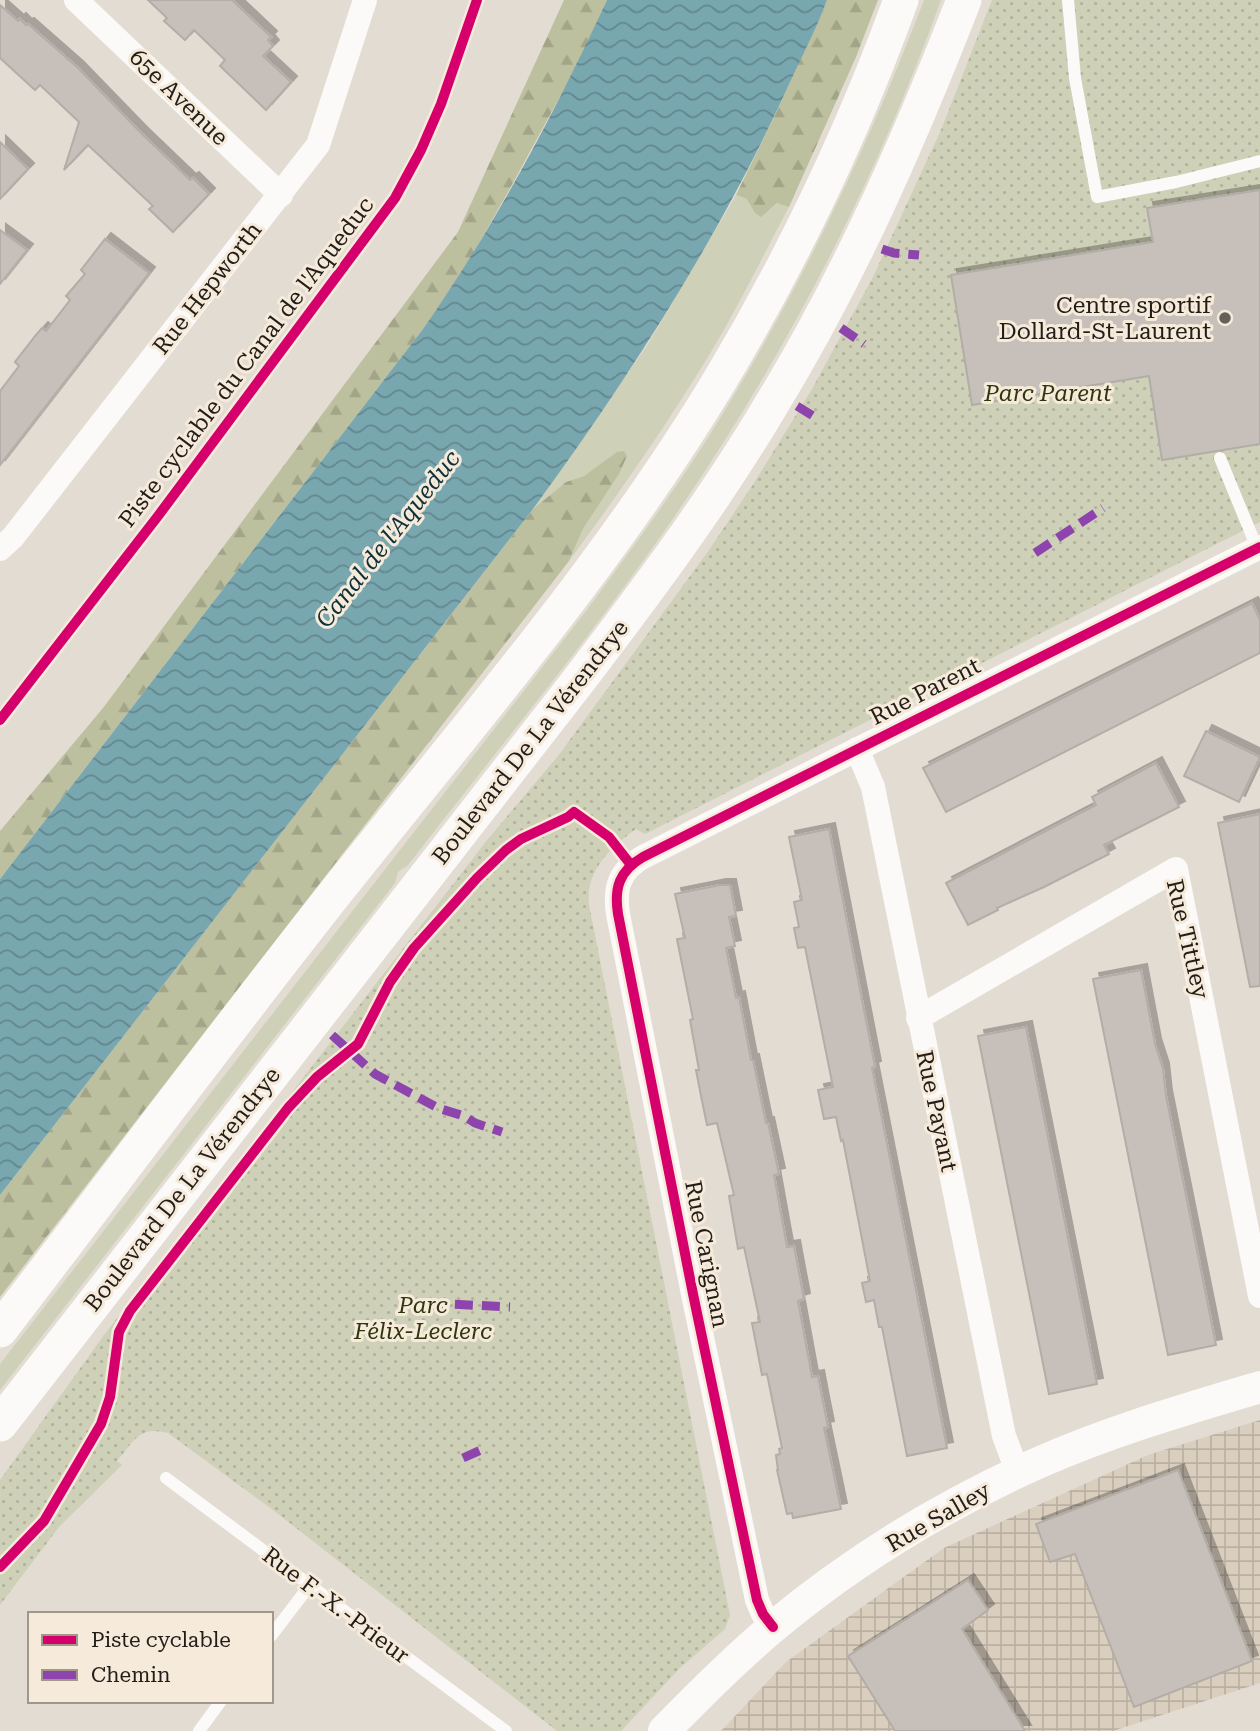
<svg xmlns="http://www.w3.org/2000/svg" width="1260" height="1731" font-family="'Roboto Serif',serif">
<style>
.industrial{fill:url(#industrial-grid)}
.grass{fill:#ced0b7}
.forest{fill:url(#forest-firs)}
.park{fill:url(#park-dots)}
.water{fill:url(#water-waves)}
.building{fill:#c7c0ba;stroke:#b3ada8;stroke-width:2;filter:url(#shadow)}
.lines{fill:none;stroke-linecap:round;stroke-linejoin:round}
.service{stroke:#fbfaf8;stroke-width:12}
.minor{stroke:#fbfaf8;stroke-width:24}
.tertiary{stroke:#fbfaf8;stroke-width:32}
.secondary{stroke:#fbfaf8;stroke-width:35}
.quiet{stroke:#8e44ad;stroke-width:9;stroke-dasharray:18 9;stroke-linecap:butt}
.cycleway-casing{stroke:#f6eada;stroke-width:15}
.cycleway{stroke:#d6006c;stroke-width:10}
.poi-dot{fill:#666059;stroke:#f6eada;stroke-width:2.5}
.labels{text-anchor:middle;stroke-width:6;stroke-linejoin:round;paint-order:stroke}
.street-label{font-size:23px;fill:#221d18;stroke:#f6eada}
.poi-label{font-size:23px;fill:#221d18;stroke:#f6eada;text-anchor:end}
.park-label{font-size:23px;font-style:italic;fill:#30360d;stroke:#f6eada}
.water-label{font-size:24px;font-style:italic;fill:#0e3038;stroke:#f6eada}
</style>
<defs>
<pattern id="industrial-grid" width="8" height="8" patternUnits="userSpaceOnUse" patternTransform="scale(1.75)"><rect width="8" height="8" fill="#dacfbf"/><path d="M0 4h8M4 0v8" fill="none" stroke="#bbb1a3"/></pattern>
<pattern id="forest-firs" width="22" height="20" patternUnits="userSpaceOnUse" patternTransform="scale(1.75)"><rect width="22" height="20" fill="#bdc09f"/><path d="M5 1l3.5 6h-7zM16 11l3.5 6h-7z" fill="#a2a588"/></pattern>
<pattern id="park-dots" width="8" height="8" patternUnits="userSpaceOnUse" patternTransform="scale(1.75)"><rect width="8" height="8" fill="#ced0b7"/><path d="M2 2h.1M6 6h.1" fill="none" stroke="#b1b29d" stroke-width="1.8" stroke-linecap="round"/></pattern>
<pattern id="water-waves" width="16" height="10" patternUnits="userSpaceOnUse" patternTransform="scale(1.75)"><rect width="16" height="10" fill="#79a7b0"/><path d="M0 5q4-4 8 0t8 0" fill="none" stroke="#63878e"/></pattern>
<filter id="shadow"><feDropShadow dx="6" dy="-6" stdDeviation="0" flood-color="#0004"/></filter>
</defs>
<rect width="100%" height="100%" fill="#e3dcd3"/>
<!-- industrial -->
<path class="industrial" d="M 1260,1420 L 1260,1683 L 1113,1731 L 721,1731 L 786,1662 L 944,1548 L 1148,1455 Z"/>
<!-- grass -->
<g class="grass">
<path d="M 924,0 L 941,0 C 873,189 778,369 663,533 C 583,647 493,755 408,865 L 398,872 L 395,883 L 0,1390 L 0,1364 L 586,611 C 633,547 681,483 722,415 C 803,283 869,145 924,0 Z"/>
<path d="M 736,195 L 747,199 L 761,216 L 778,203 L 789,207 C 766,250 745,293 721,335 C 675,413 623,488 569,561 L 583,529 L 619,474 L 600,466 L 584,476 L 566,482 L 533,509 L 648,344 Z"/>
</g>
<!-- forest -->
<g class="forest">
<path d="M 564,0 L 607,0 L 575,69 L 508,192 L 462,273 L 423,329 L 0,879 L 0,831 L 103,708 L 458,232 Z"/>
<path d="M 827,0 L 878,0 L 856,57 L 789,207 L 777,203 L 761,217 L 755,213 L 747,199 L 736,195 L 777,111 Z"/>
<path d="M 624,451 L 627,456 L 619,474 L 583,529 L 569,561 L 0,1297 L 0,1195 L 533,509 L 566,482 L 584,476 L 617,452 Z"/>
</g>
<!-- park -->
<path class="park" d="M 992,0 L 1260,0 L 1260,522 L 645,834 L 636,829 C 610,848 585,871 589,905 L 730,1615 L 725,1629 L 680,1668 L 621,1731 L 557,1731 L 273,1510 L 168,1433 C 139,1425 134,1441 117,1461 L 122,1465 L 59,1527 L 0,1605 L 0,1480 L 104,1335 L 488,839 L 558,756 L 707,553 L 754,483 L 812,389 L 873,277 L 941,130 Z"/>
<!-- water -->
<path class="water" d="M 607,0 L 827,0 C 817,27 804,52 792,78 C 722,233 633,372 533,509 L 0,1195 L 0,879 L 423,329 C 495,226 554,114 607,0 Z"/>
<!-- building -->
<g class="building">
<path d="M 148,0 L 232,0 L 271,37 L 268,40 L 273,46 L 263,56 L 291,82 L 266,110 L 220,66 L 225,60 L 194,30 L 185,40 L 164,21 L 167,18 Z"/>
<path d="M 0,5 L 18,21 L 20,19 L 26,25 L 28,24 L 77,67 L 142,134 L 190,180 L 193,178 L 209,194 L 173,232 L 149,209 L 153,206 L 88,145 L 64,170 L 79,122 L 40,85 L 35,90 L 0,58 Z"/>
<path d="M 0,142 L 28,169 L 0,199 Z"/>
<path d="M 1260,190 L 1260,444 L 1162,460 L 1149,376 L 972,405 L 951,275 L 1153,242 L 1147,208 Z"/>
<path d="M 0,230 L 27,250 L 0,284 Z"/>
<path d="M 105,239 L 149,273 L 0,465 L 0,391 L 19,366 L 15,362 L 36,335 L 42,328 L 46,331 L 70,300 L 66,296 L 85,274 L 81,270 Z"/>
<path d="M 1252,603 L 1260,620 L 1260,653 L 946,812 L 923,768 Z"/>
<path d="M 1206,731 L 1260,757 L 1239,802 L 1184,776 Z"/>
<path d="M 1156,763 L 1179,807 L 1104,845 L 1109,854 L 1044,887 L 997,908 L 998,910 L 968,925 L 946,883 L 1096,805 L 1092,797 Z"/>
<path d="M 1260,814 L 1260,986 L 1250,987 L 1218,823 Z"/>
<path d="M 829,829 L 875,1067 L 872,1068 L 947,1448 L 907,1456 L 882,1327 L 879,1327 L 874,1300 L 866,1302 L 862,1283 L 870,1281 L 843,1140 L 841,1141 L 836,1117 L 824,1119 L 818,1090 L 833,1087 L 805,947 L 798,948 L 794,928 L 799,927 L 794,902 L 802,900 L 789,837 Z"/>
<path d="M 720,885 L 730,885 L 736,916 L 729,917 L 735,946 L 726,948 L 736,998 L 739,997 L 751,1060 L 753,1060 L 766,1123 L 768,1123 L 779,1174 L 774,1175 L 787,1247 L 794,1246 L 799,1273 L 804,1299 L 798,1301 L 812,1377 L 818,1376 L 823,1402 L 828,1427 L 824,1428 L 841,1509 L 793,1518 L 792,1513 L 787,1514 L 777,1470 L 778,1470 L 776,1455 L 780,1454 L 779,1449 L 782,1448 L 767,1374 L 762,1375 L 752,1323 L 760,1322 L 744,1247 L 738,1249 L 729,1196 L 734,1195 L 717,1123 L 707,1125 L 701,1096 L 696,1070 L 699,1070 L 690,1020 L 693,1019 L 677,939 L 685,938 L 675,894 Z"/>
<path d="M 1141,970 L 1155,1044 L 1163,1069 L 1166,1096 L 1216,1345 L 1168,1355 L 1093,979 Z"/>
<path d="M 1026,1027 L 1097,1384 L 1049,1394 L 978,1036 Z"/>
<path d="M 1178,1470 L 1252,1661 L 1134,1707 L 1075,1554 L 1050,1562 L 1036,1524 Z"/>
<path d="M 968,1580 L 988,1610 L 962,1629 L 1025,1731 L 895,1731 L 848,1656 Z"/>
</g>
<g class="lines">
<!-- service -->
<g class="service">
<path d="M 1068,0 L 1075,78 L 1097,197 L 1176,182 L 1260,161"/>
<path d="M 1220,458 L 1257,548"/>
<path d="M 166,1478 L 506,1731"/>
<path d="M 271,1636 L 310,1585"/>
<path d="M 199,1731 L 221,1701"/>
</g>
<!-- minor -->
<g class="minor">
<path d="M 76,0 L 281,195"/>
<path d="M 0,549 L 13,537 L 318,145 L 365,0"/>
<path d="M 857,749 L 873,787 L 1004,1436 L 1018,1473"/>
<path d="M 918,1018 L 1176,869 L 1260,1296"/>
<path d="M 773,1627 L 763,1614 L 757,1600 L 693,1294 L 618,914 C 614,888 619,871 643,857 L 1260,547"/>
</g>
<!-- tertiary -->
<path class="tertiary" d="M 664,1731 C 699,1695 734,1660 772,1628 C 851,1562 944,1505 1038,1463 C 1110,1431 1186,1409 1260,1387"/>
<!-- secondary -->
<g class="secondary">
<path d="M 0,1330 C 112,1184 222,1036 336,892 C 468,726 610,563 720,380 C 792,260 853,132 901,0"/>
<path d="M 0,1424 L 579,680 C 646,592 713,503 770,407 C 849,278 909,141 964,0"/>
</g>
<!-- quiet -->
<g class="quiet">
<path d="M 882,249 L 894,253 L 919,255"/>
<path d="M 841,328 L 864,344"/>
<path d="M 797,406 L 818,419"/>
<path d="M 1035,553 L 1103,508"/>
<path d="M 332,1035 L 375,1074 L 438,1108 L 464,1116 L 475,1123 L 502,1132"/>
<path d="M 428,1306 L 449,1304 L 510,1307"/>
<path d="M 463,1458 L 483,1449"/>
</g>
<!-- cycleway casing -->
<g class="cycleway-casing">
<g id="cycleway">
<path d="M 0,720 L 158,516 L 395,198 L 421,150 L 441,104 L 477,0"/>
<path d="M 0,1567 L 44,1521 L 101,1424 L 110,1397 L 119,1332 L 130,1311 L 288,1108 L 317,1077 L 358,1044 L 390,982 L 414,948 L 477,878 L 506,850 L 521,839 L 568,817 L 574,812 L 609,837 L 631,865"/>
<path d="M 773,1627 L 763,1614 L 757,1600 L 693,1294 L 618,914 C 614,888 619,871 643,857 L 1260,547"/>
</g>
</g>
<!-- cycleway -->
<use href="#cycleway" class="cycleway"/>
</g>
<!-- markers -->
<circle class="poi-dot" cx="1225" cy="318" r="7"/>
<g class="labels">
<!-- street labels -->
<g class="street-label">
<text transform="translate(179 97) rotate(44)" y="8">65e Avenue</text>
<text transform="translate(207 288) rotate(-52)" y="8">Rue Hepworth</text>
<text transform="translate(246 362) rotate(-53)" y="8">Piste cyclable du Canal de l'Aqueduc</text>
<text transform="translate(925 691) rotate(-27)" y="8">Rue Parent</text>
<text transform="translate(530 742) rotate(-52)" y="8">Boulevard De La Vérendrye</text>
<text transform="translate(1188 939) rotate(77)" y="8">Rue Tittley</text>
<text transform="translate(937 1111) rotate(78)" y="8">Rue Payant</text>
<text transform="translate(182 1189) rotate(-52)" y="8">Boulevard De La Vérendrye</text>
<text transform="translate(707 1254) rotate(79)" y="8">Rue Carignan</text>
<text transform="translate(938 1517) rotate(-30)" y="8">Rue Salley</text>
<text transform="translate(336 1605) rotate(37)" y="8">Rue F.-X.-Prieur</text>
</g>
<!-- poi labels -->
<g class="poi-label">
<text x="1211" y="313">Centre sportif<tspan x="1211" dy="26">Dollard-St-Laurent</tspan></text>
</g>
<!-- park labels -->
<g class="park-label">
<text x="1048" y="401">Parc Parent</text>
<text x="423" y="1313">Parc<tspan x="423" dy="26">Félix-Leclerc</tspan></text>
</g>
<!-- water labels -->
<g class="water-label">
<text transform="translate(388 539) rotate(-52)" y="8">Canal de l'Aqueduc</text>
</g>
</g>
<!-- legend -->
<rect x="28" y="1612" width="245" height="91" fill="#f6eada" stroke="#a1988c" stroke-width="2"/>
<rect x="42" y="1635" width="35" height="10" fill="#d6006c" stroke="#a1988c" stroke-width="2"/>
<text x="91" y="1647" font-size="21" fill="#221d18">Piste cyclable</text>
<rect x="42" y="1670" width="35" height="10" fill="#8e44ad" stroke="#a1988c" stroke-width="2"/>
<text x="91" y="1682" font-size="21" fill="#221d18">Chemin</text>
</svg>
